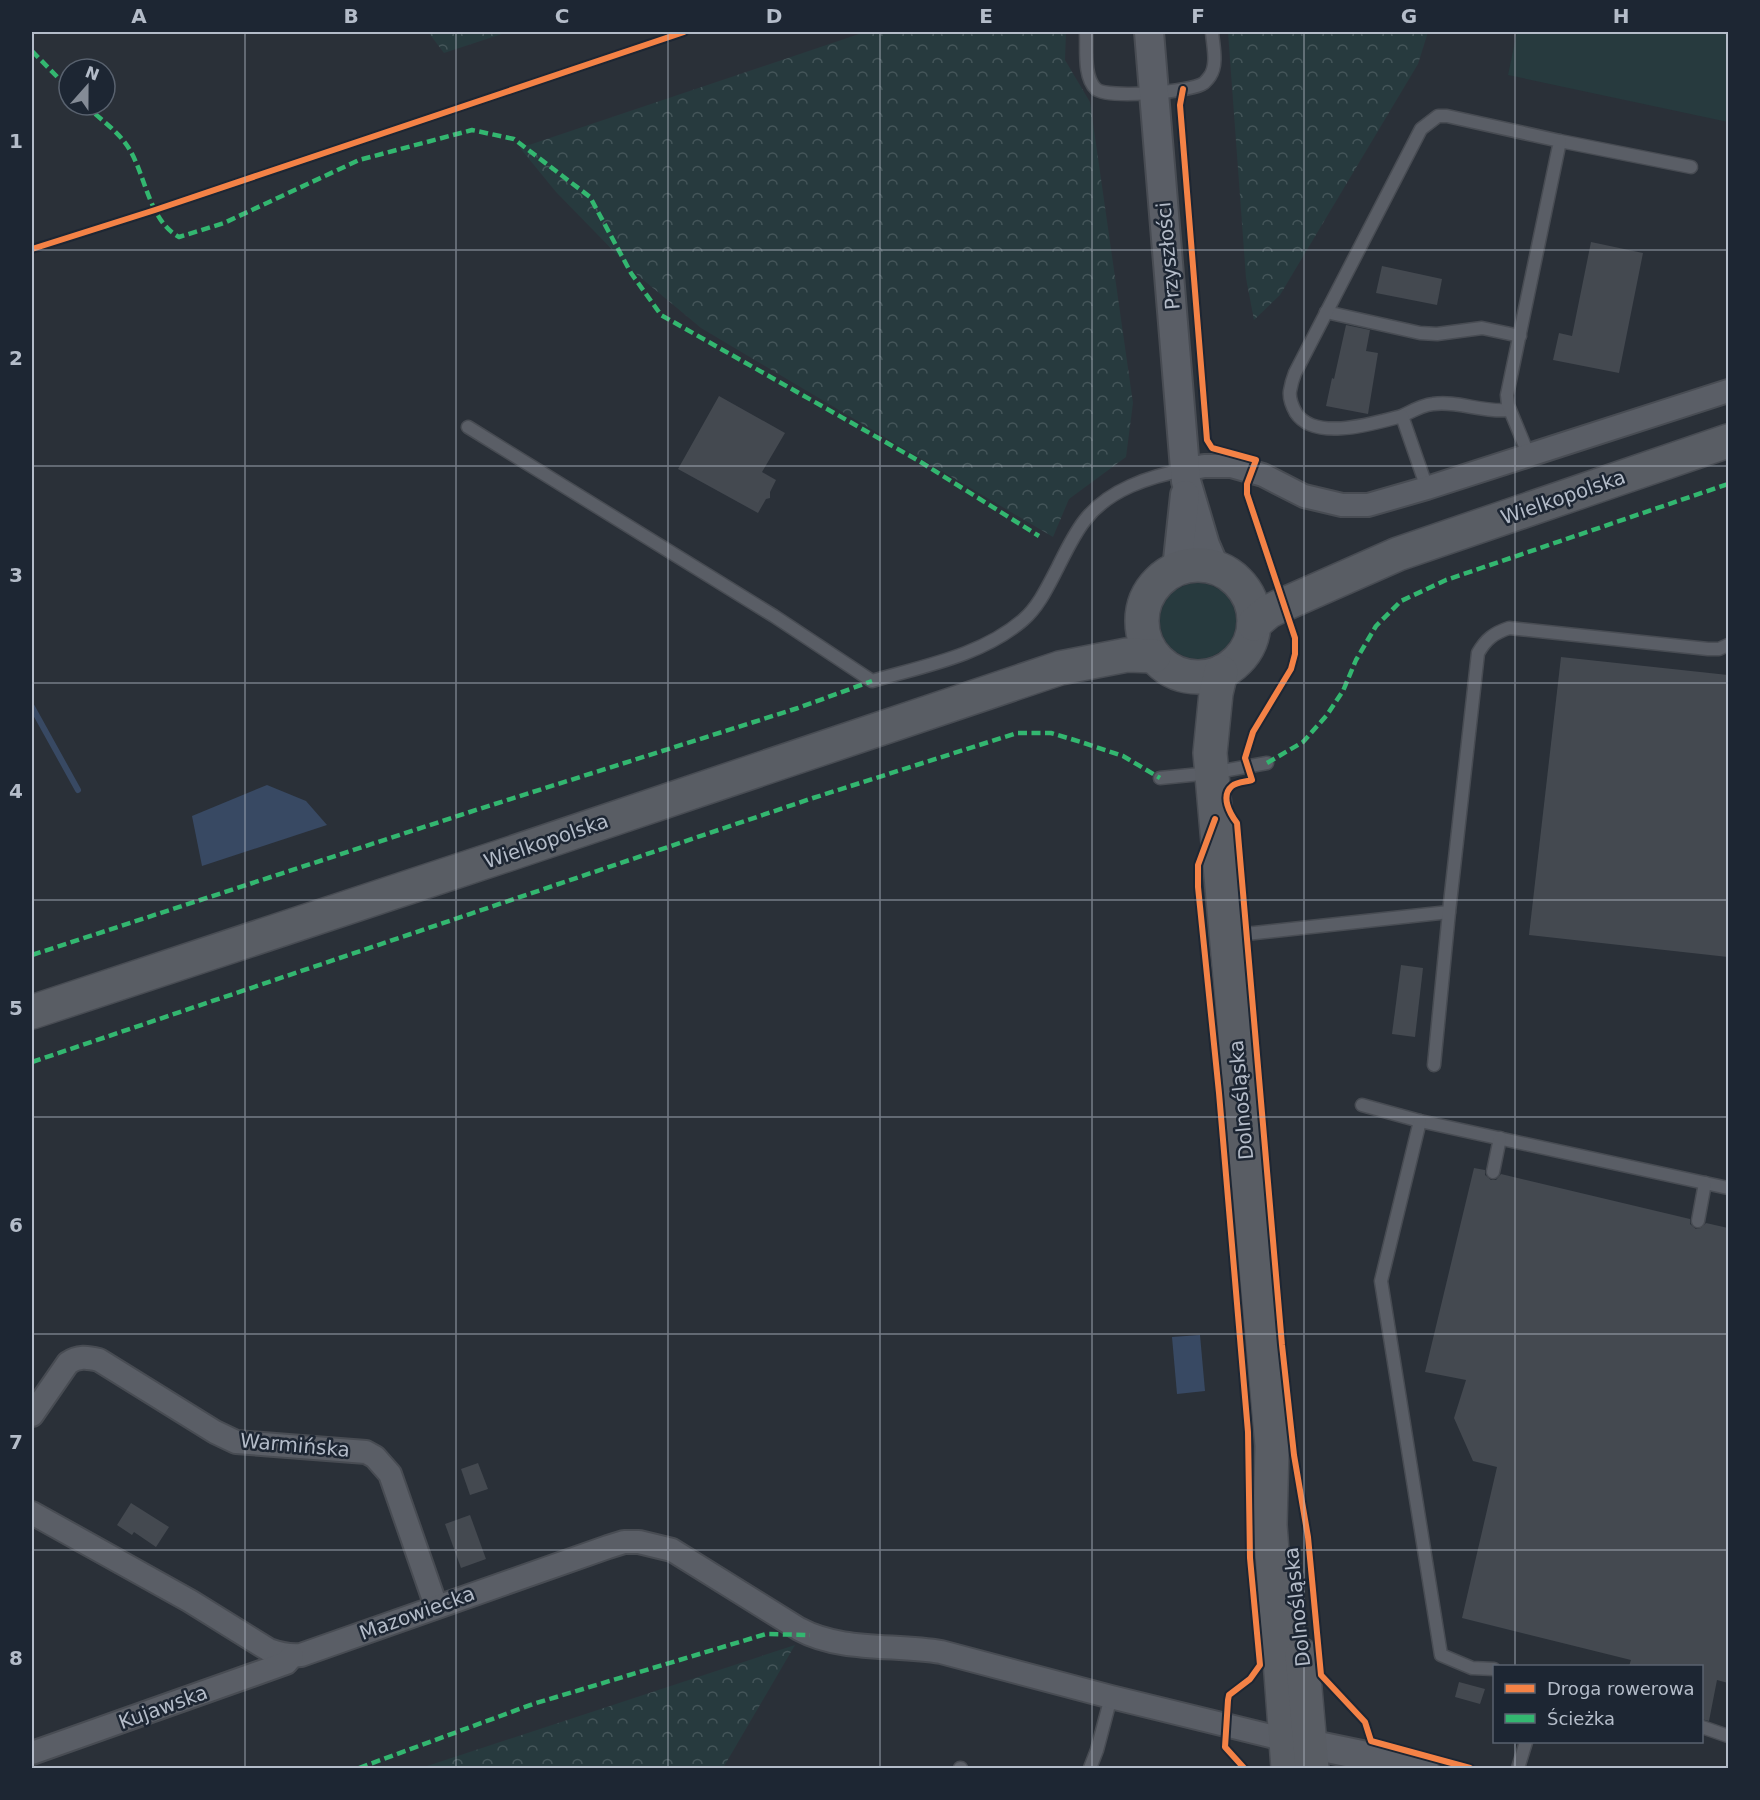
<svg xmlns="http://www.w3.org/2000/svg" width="1760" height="1800" font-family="'DejaVu Sans',sans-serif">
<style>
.green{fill:#273a3e}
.forest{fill:url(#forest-crowns)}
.water{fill:#384963}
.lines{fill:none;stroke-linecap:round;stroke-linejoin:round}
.stream{stroke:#384963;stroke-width:6}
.building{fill:#444950}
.service-casing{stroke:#484c53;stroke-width:15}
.minor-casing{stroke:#484c53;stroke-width:26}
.tertiary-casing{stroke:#484c53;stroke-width:32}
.secondary-casing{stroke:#484c53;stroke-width:36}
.service{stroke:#5a5e66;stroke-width:12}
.minor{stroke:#5a5e66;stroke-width:22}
.tertiary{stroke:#5a5e66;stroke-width:28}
.secondary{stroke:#595d64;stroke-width:33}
.quiet{stroke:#33b770;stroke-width:4.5;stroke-dasharray:9 4.5;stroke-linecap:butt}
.cycleway-casing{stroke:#1d2633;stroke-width:10}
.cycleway{stroke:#f48246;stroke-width:6}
.grid{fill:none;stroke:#b4bcc9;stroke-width:1.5;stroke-opacity:0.55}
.labels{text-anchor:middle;stroke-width:5;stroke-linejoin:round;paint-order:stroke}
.street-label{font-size:20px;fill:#b4bcc9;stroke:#1d2633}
.neatline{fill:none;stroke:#b4bcc9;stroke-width:2}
.grid-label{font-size:20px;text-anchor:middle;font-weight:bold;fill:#b4bcc9}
</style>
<defs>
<pattern id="forest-crowns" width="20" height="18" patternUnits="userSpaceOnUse" patternTransform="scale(1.5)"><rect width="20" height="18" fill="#273a3e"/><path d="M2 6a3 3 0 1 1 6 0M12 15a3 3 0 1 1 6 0" fill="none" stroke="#445559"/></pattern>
</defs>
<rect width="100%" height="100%" fill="#2a3038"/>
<!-- green -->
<g class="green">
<path d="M 1515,32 L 1728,32 L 1728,122 L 1508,75 L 1517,32 Z"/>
<circle cx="1198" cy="621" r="38"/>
</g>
<!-- forest -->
<g class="forest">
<path d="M 428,32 L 508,32 L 444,53 Z"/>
<path d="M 865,32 L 1066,32 L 1065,60 L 1090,102 L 1133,403 L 1126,457 L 1069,499 L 1053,537 L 701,328 L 635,273 L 556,192 L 520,148 Z"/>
<path d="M 1228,32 L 1428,32 L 1418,64 L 1280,295 L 1254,320 L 1246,278 Z"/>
<path d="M 795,1645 L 723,1768 L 421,1768 Z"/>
</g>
<!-- water -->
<g class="water">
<path d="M 267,785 L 306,801 L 327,825 L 202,866 L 192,816 Z"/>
<path d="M 1200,1335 L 1205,1391 L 1177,1394 L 1172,1337 Z"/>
</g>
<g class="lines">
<!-- stream -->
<path class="stream" d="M 32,707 L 78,790"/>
</g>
<!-- building -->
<g class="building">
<path d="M 1591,242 L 1643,253 L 1619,373 L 1553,360 L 1559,333 L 1572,336 Z"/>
<path d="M 1382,266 L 1442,279 L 1437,305 L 1376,293 Z"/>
<path d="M 1346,325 L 1370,330 L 1366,351 L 1378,353 L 1368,414 L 1326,406 L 1332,378 L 1334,379 Z"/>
<path d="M 719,396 L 785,433 L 762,472 L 776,480 L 770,492 L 770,498 L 766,499 L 758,513 L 678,469 Z"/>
<path d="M 1561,657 L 1728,675 L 1728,957 L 1529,935 Z"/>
<path d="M 1401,965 L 1423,968 L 1415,1037 L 1392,1034 Z"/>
<path d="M 1474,1168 L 1485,1170 L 1485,1175 L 1491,1180 L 1496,1180 L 1501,1174 L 1690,1219 L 1690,1224 L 1696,1229 L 1701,1228 L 1706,1223 L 1728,1228 L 1728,1683 L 1717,1680 L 1709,1721 L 1701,1719 L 1701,1666 L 1629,1666 L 1631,1660 L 1462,1618 L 1497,1467 L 1473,1461 L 1454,1418 L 1466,1380 L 1425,1372 Z"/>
<path d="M 478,1463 L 488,1489 L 470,1495 L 461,1469 Z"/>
<path d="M 131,1503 L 169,1527 L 156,1547 L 134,1532 L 132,1535 L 117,1525 Z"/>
<path d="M 470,1515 L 486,1559 L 461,1568 L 445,1524 Z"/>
<path d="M 1459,1682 L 1485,1689 L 1480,1704 L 1455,1697 Z"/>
</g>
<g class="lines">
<!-- service casing -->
<g class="service-casing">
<g id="service">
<path d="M 1086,32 C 1087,48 1083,77 1096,89 C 1107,99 1192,92 1204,83 C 1206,81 1208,79 1210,76 C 1218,64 1213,46 1212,32"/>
<path d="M 1560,141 L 1691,167"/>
<path d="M 1326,312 L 1420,333 L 1437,334 L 1482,328 L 1520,336"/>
<path d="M 1402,416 C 1412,411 1422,405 1433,404 C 1457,400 1483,413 1509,410"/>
<path d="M 468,427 L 774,616 L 872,681 C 923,666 981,656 1023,620 C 1039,606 1048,586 1058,567 C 1066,551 1074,534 1085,520 C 1108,490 1150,476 1185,470"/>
<path d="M 1427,488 L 1402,416 C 1375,423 1315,442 1296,413 C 1292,406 1289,398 1290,391 C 1291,385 1293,378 1295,373 L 1421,129 L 1438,116 L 1447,116 L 1560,141 L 1507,395 L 1508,405 L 1529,456"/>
<path d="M 1160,778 L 1211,773 L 1267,763"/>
<path d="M 1227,936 L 1449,912"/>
<path d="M 1434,1065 L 1449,912 L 1478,653 C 1486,639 1494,633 1509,628 L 1708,649 L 1719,649 L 1728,645"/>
<path d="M 1362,1105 L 1420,1121 L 1728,1188"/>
<path d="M 1420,1121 L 1381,1281 L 1441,1655 L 1472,1668 L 1494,1669"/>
<path d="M 1493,1172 L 1500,1138"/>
<path d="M 1698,1221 L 1705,1183"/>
<path d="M 1702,1727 L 1728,1736"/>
<path d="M 960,1768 L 961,1768"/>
<path d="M 1090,1768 L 1097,1750 L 1111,1697"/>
<path d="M 1518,1768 L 1526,1742"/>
</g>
</g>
<!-- minor casing -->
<g class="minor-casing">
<g id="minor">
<path d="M 1185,470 L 1204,466 L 1231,466 L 1263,475 L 1304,496 L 1342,505 L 1368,505 L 1427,488 L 1728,391"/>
<path d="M 32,1415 L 68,1363 C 78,1356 87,1357 99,1360 L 215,1432 L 236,1442 L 366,1452 L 375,1457 L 390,1474 L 436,1606"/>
<path d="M 32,1513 L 190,1601 L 269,1650 C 280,1654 290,1656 301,1655 L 608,1547 L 624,1542 L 639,1542 L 672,1550 L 799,1629 C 841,1652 895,1644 941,1652 L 1111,1697 L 1287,1740"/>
<path d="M 32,1753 L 286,1663 L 292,1656"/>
</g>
</g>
<!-- tertiary casing -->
<g class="tertiary-casing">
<g id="tertiary">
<path d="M 1149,32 L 1186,481 L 1205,545 L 1215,568"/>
<path d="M 1177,569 L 1185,495"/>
<path d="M 1289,1740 L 1424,1768"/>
</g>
</g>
<!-- secondary casing -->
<g class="secondary-casing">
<g id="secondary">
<circle cx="1198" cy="621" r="56"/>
<path d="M 1254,624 L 1268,612 L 1278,607 L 1398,554 L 1728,441"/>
<path d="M 1221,672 L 1216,693 L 1210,753 L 1272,1446 L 1270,1525 L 1288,1768"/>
<path d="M 32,1012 L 512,853 L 1060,668 L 1127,655 L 1154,656"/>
<path d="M 1302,1655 L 1312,1768"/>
</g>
</g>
<!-- service -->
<use href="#service" class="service"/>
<!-- minor -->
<use href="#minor" class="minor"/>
<!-- tertiary -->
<use href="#tertiary" class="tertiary"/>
<!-- secondary -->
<use href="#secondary" class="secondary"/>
<!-- quiet -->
<g class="quiet">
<path d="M 32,51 L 69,89"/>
<path d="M 85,105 C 101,120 121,133 131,152 C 146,179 150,221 179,237 L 224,223 L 359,160 L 472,130 L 514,139 L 590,197 L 631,273 L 661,315 L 919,461 L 1039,536"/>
<path d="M 1267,763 L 1303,742 L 1327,715 L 1343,691 L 1356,660 L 1376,626 L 1401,601 L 1446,580 L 1728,484"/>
<path d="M 32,955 L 479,809 L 798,708 L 872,681"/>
<path d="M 32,1062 L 813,798 L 1017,733 L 1051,733 L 1081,742 L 1123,756 L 1160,778"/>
<path d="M 359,1768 L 533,1704 L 766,1634 L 810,1635"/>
</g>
<!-- cycleway casing -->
<g class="cycleway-casing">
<g id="cycleway">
<path d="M 1183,89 L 1180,105 L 1207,440 L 1212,448 L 1256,460 L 1247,484 L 1247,494 L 1295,638 L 1295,654 L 1291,669 L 1253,732 L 1245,758 L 1252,780 C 1245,782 1237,782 1232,786 C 1220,796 1230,814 1237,823 L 1282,1345 L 1294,1455 L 1308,1537 L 1321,1675 L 1365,1722 L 1371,1741 L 1470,1768"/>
<path d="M 32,249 L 155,210 L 684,32"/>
<path d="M 1215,819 L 1198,865 L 1198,887 L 1219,1093 L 1248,1432 L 1250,1558 L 1260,1665 L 1250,1679 L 1229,1695 L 1228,1700 L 1225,1747 L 1244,1768"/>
</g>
</g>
<!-- cycleway -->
<use href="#cycleway" class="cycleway"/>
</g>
<!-- grid -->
<path class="grid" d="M 245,32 L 245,1768M 456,32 L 456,1768M 668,32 L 668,1768M 880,32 L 880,1768M 1092,32 L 1092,1768M 1304,32 L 1304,1768M 1515,32 L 1515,1666M 32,250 L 1728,250M 32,466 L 1728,466M 32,683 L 1728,683M 32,900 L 1728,900M 32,1117 L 1728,1117M 32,1334 L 1728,1334M 32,1550 L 1728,1550M 1515,1742 L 1515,1768"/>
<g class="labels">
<!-- street labels -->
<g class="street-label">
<text transform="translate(1168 256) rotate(-95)" y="7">Przyszłości</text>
<text transform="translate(1563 497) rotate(-19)" y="7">Wielkopolska</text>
<text transform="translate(546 841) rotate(-19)" y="7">Wielkopolska</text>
<text transform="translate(1241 1100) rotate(-95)" y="7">Dolnośląska</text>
<text transform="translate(295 1445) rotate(5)" y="7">Warmińska</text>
<text transform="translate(1297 1607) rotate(-96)" y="7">Dolnośląska</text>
<text transform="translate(417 1613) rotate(-20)" y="7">Mazowiecka</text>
<text transform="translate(163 1707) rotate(-20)" y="7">Kujawska</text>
</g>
</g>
<!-- border -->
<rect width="1760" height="1800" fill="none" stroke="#1d2633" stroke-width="66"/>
<!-- legend -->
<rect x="1493" y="1665" width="210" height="78" fill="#1d2633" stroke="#59626f" stroke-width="1.5"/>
<rect x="1505" y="1684" width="30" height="9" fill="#f48246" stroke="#59626f" stroke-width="1.5"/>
<text x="1547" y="1695" font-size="18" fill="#b4bcc9">Droga rowerowa</text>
<rect x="1505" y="1714" width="30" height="9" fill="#33b770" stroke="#59626f" stroke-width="1.5"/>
<text x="1547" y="1725" font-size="18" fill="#b4bcc9">Ścieżka</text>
<!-- north arrow -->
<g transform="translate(87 87) rotate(21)"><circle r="28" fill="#1d2633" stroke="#59626f" stroke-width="1.5"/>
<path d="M0-4.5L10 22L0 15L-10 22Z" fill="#848b96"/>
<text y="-9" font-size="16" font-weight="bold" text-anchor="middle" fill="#b4bcc9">N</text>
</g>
<rect x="33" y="33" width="1694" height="1734" class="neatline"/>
<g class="grid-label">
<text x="139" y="23">A</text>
<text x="351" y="23">B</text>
<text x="562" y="23">C</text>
<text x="774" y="23">D</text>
<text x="986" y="23">E</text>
<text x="1198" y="23">F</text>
<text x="1409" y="23">G</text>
<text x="1621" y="23">H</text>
<text x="16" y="148">1</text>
<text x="16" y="365">2</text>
<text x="16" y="582">3</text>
<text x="16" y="798">4</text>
<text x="16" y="1015">5</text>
<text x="16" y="1232">6</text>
<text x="16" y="1449">7</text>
<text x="16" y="1665">8</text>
</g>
</svg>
